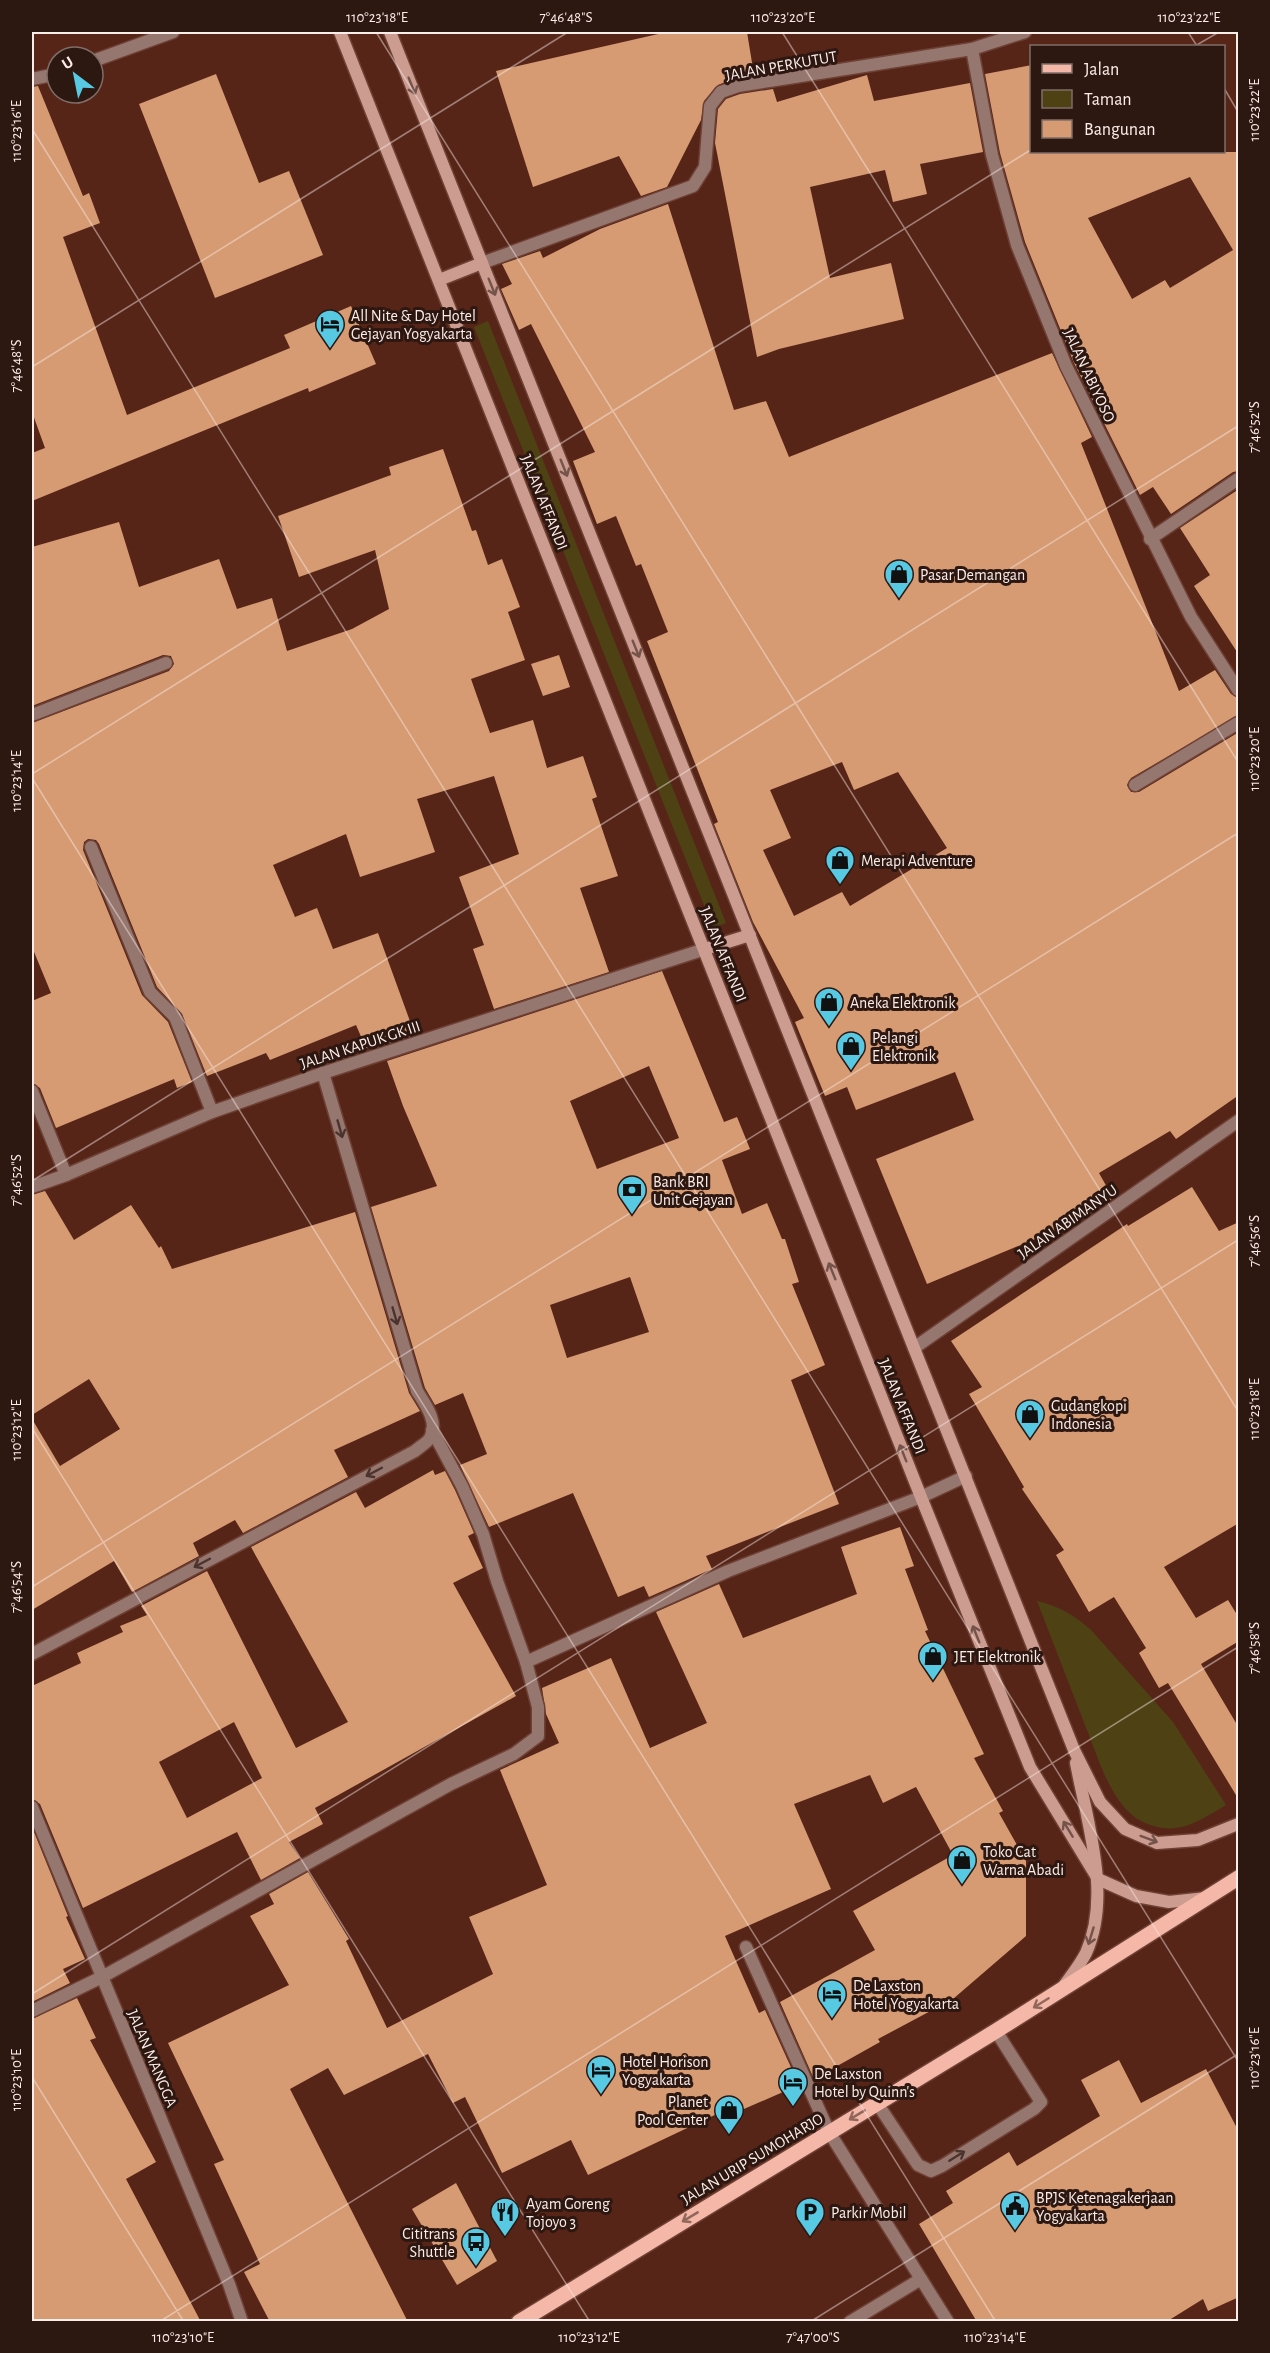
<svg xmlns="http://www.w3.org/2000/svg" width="1270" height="2353" font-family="'Alegreya Sans',sans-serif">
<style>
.park{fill:#4e4214}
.building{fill:#d69b73;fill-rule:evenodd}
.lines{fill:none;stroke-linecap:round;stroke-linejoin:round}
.service-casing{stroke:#6e4135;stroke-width:15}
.minor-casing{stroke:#6e4135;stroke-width:15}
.secondary-casing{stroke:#6e4135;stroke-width:15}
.primary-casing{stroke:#6e4135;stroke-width:18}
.service{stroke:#967770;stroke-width:12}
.minor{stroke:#967770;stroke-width:12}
.secondary{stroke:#cb9c8f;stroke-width:12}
.primary{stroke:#f5b7a7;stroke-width:15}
.oneway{stroke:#74534a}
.oneway2{stroke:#4c342e}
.oneway3{stroke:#91675c}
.ticks{fill:none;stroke:#fbede9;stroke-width:1.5;stroke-opacity:0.45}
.labels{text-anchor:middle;stroke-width:6;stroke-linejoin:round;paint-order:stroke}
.street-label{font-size:16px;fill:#fbede9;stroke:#2d1711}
.poi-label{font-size:16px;fill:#fbede9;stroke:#2d1711;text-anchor:start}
.neatline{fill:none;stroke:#fbede9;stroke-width:2}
.ticks-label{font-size:15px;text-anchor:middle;fill:#fbede9}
</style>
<rect width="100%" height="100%" fill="#572518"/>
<!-- park -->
<g class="park">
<path d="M 488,321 L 726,923 L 713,928 L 474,327 Z"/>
<path d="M 1037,1601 C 1059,1606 1074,1615 1091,1630 L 1173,1722 L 1226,1805 C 1207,1816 1187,1831 1163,1828 C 1148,1826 1134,1819 1124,1807 C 1105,1784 1096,1752 1085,1725 C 1069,1684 1053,1642 1037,1601 Z"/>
</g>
<!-- building -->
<g class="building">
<path d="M 667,32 L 747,32 L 754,75 L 735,78 L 718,85 L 704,101 L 701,120 L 667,187 L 641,196 L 619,156 L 533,187 L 496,71 Z"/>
<path d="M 1032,65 L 1032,152 L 1239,152 L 1239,471 L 1233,472 L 1171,514 L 1153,487 L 1140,495 L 1074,363 L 1025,242 L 1000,153 L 985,74 ZM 1190,177 L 1233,250 L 1170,288 L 1165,280 L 1132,299 L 1088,218 Z"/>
<path d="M 216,74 L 259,183 L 289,171 L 323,255 L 215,298 L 139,104 Z"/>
<path d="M 867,75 L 874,101 L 970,83 L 983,152 L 920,164 L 927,194 L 893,202 L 885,170 L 810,187 L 830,278 L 891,263 L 904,319 L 779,349 L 757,357 L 715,143 L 718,109 L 726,99 L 740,94 L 773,89 L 777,102 Z"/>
<path d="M 38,86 L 83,196 L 89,193 L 100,223 L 63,237 L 127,415 L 290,348 L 284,335 L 351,306 L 376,364 L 309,392 L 308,388 L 32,501 L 32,453 L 45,448 L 32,412 L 32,87 Z"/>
<path d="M 668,204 L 734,410 L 766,401 L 789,457 L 1052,353 L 1092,437 L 1081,443 L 1179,691 L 1215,670 L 1231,694 L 1239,698 L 1239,715 L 1131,778 L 1127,785 L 1131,792 L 1139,792 L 1239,732 L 1239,1095 L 1176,1139 L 1170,1131 L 1099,1173 L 1113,1198 L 1083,1219 L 927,1284 L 876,1159 L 974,1120 L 955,1072 L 856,1110 L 847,1087 L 825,1096 L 795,1022 L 804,1018 L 753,922 L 714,824 L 718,822 L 647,641 L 668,632 L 641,564 L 636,566 L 616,516 L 597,524 L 573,461 L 595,452 L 531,324 L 519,330 L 501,289 L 512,284 L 502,264 L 540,251 L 543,258 L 600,229 ZM 842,762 L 854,790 L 898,772 L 947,848 L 850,906 L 842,892 L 794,916 L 763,850 L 791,838 L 770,790 Z"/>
<path d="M 443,449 L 472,531 L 476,530 L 488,565 L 502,559 L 520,607 L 508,612 L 525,660 L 471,679 L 490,733 L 533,720 L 547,768 L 583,756 L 597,797 L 592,799 L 618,876 L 580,888 L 609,972 L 494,1009 L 473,949 L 484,945 L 459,877 L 519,854 L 494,776 L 417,799 L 435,852 L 360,877 L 346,834 L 273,865 L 295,917 L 317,908 L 333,949 L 378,933 L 415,1035 L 382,1045 L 381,1042 L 366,1048 L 356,1025 L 270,1060 L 266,1053 L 207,1076 L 182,1014 L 157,987 L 99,844 L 96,840 L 88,839 L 84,842 L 83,850 L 142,995 L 168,1022 L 192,1082 L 177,1088 L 174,1079 L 56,1128 L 40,1088 L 32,1083 L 32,1001 L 51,993 L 32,947 L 32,723 L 169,671 L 174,664 L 171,656 L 163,655 L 32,706 L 32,547 L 119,522 L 139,587 L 219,559 L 237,609 L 272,598 L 287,651 L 352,629 L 389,609 L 375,550 L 299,577 L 278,516 L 391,475 L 389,467 Z"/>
<path d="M 1239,489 L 1239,655 L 1194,586 L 1210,575 L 1180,528 Z"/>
<path d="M 559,655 L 570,687 L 543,696 L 531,664 Z"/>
<path d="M 662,971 L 724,1122 L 737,1117 L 750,1149 L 722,1160 L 742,1214 L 767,1203 L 782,1239 L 785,1239 L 799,1282 L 792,1284 L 825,1365 L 791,1380 L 839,1504 L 706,1556 L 712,1569 L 649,1597 L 644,1586 L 618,1597 L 573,1493 L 489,1527 L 460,1465 L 487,1454 L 463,1393 L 435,1405 L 425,1388 L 371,1207 L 437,1186 L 403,1106 L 387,1061 ZM 649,1066 L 679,1138 L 597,1169 L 570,1101 ZM 630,1277 L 649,1332 L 567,1358 L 550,1305 Z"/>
<path d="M 1192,1187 L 1219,1231 L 1239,1222 L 1239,1523 L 1164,1567 L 1196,1618 L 1228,1600 L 1239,1618 L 1239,1641 L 1201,1664 L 1239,1728 L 1239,1800 L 1168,1683 L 1159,1688 L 1139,1653 L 1146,1648 L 1114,1597 L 1089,1612 L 1056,1555 L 1064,1550 L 1022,1489 L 1024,1487 L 969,1394 L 982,1387 L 951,1341 L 1127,1224 L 1128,1226 Z"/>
<path d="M 45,1191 L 74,1240 L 131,1205 L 159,1248 L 161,1246 L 172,1269 L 355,1212 L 409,1393 L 420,1411 L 334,1450 L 348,1477 L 243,1533 L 235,1520 L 193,1543 L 199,1556 L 132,1592 L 114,1561 L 32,1610 L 32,1419 L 60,1466 L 120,1429 L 89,1379 L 32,1415 L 32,1195 Z"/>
<path d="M 433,1470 L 435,1475 L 445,1471 L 455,1490 L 474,1533 L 468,1536 L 483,1568 L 453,1583 L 516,1696 L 315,1808 L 323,1824 L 289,1842 L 300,1858 L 261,1880 L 237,1832 L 83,1908 L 40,1804 L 32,1799 L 32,1686 L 81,1663 L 77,1653 L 123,1632 L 120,1626 L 147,1615 L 141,1606 L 207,1571 L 296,1748 L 348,1722 L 251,1547 L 356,1492 L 365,1508 ZM 234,1722 L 262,1778 L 187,1818 L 159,1762 Z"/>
<path d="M 900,1527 L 914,1566 L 905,1569 L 928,1630 L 925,1631 L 984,1754 L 974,1758 L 1003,1811 L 999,1813 L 1026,1861 L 1026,1936 L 953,1999 L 878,2039 L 880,2042 L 814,2079 L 780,2002 L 875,1950 L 853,1911 L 953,1855 L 916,1787 L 883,1803 L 870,1775 L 794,1804 L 831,1889 L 725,1936 L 759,2013 L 765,2010 L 799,2085 L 721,2119 L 719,2113 L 588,2175 L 571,2140 L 502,2173 L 465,2097 L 453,2103 L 428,2054 L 344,2095 L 328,2068 L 290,2089 L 408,2322 L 270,2322 L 244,2272 L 260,2264 L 214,2164 L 224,2160 L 168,2043 L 289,1985 L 250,1916 L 274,1904 L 269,1894 L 308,1872 L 349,1939 L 346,1941 L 387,2028 L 493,1974 L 469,1917 L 547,1885 L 500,1770 L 559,1743 L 546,1714 L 542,1688 L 611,1658 L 650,1748 L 707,1723 L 656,1612 L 719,1584 L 743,1638 L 857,1594 L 841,1547 Z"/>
<path d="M 32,1827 L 68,1916 L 66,1917 L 85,1959 L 63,1969 L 70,1983 L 32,2002 Z"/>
<path d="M 77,1998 L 96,2038 L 90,2040 L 156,2162 L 126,2179 L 201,2322 L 32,2322 L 32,2019 Z"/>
<path d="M 1119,2060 L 1141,2103 L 1206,2069 L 1239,2132 L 1239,2297 L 1208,2311 L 1203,2299 L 1166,2322 L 977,2322 L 919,2224 L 953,2203 L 946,2191 L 1009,2152 L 1017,2166 L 1100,2116 L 1081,2080 Z"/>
<path d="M 456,2183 L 497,2261 L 457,2285 L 412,2209 Z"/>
</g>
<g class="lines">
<!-- service casing -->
<g class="service-casing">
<g id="service">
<path d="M 91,847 L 150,992 L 175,1017 L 212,1112"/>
<path d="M 877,2103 L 918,2165 L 931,2171 L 942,2166 L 1034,2109 L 1041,2102 L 996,2031"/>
<path d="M 850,2322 L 921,2279"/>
</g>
</g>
<!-- minor casing -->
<g class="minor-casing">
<g id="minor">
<path d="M 972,49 L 992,155 L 1017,245 L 1066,366 L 1191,617 L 1238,690"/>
<path d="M 93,61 L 173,32"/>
<path d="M 32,79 L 57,74"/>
<path d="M 482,263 L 693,186 L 705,167 L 710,106 L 721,92 L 738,86 L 972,49 L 1025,32"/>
<path d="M 1150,539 L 1238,479"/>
<path d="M 32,715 L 166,663"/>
<path d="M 1135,785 L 1238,723"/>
<path d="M 32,1091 L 66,1175"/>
<path d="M 32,1187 L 66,1175 L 212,1112 L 323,1073 L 705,949"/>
<path d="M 914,1348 L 1238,1121"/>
<path d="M 32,1654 L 415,1451 C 419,1447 427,1443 430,1438 C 439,1422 425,1404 417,1391 L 323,1073"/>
<path d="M 526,1662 L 728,1571 L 921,1497 L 966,1476"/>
<path d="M 32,1807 L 229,2284 L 242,2322"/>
<path d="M 746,1947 L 829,2132 L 948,2322"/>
<path d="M 32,2011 L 102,1977 L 451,1784 L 514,1754 L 538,1736 L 538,1707 L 526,1662 L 497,1581 L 483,1534 L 462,1486 L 432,1430"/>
</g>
</g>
<!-- secondary casing -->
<g class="secondary-casing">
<g id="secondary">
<path d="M 340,32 L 921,1497 L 1030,1767 L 1098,1879"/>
<path d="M 390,32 L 1074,1750 L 1100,1802 L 1125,1829 L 1157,1843 L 1198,1840 L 1238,1824"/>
<path d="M 439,280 L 482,263"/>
<path d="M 705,949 L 750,935"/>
<path d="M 1098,1879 L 1136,1896 L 1169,1902 L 1206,1898"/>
<path d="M 1063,1987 C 1071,1976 1080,1965 1086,1953 C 1112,1896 1087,1822 1076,1763"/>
</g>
</g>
<!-- primary casing -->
<g class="primary-casing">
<path id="primary" d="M 519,2322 L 996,2031 L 1238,1878"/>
</g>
<!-- service -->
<use href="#service" class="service"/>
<!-- minor -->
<use href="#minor" class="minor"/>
<!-- secondary -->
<use href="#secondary" class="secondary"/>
<!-- primary -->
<use href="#primary" class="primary"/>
</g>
<!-- one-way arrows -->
<defs><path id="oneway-shaft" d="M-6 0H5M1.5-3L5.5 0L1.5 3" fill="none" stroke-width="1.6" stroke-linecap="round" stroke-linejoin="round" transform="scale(1.5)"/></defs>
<g class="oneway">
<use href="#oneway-shaft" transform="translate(412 86) rotate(68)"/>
<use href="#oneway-shaft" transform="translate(492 287) rotate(68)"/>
<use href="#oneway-shaft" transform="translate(564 468) rotate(68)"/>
<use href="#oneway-shaft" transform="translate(636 649) rotate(68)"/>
<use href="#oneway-shaft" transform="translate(832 1271) rotate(-112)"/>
<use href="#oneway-shaft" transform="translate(903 1453) rotate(-112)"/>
<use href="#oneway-shaft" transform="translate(976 1634) rotate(-112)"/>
<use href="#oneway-shaft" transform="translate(1068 1829) rotate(-121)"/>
<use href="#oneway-shaft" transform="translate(1149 1839) rotate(20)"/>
<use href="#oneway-shaft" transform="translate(1091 1936) rotate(107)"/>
</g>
<g class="oneway2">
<use href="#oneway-shaft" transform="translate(340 1129) rotate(74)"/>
<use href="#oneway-shaft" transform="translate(395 1316) rotate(74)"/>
<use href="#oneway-shaft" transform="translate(374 1472) rotate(152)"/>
<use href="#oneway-shaft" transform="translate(202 1563) rotate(152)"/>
<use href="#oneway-shaft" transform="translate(957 2156) rotate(-32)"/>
</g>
<g class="oneway3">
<use href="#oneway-shaft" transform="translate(1041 2003) rotate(148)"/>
<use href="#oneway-shaft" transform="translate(857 2115) rotate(149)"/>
<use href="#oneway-shaft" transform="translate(690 2217) rotate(149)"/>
</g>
<!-- ticks -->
<path class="ticks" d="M 376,32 L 1238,1411M 782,32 L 1238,762M 1188,32 L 1197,46M 1195,46 L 1219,32M 1224,88 L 1238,112M 32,129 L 1238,2061M 32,367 L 568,32M 32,774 L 1032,149M 32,778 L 996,2322M 32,1181 L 1238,426M 32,1428 L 590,2322M 32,1587 L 1238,833M 32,1994 L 1238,1240M 32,2077 L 184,2322M 159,2322 L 1238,1647M 810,2322 L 1238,2054"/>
<!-- icons -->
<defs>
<g id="hotel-pin" transform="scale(1.5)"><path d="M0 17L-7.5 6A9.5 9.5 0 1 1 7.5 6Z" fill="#57c9e2" stroke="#2d1711"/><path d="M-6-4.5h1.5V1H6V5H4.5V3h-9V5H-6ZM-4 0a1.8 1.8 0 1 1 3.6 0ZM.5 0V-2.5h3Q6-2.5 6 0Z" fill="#111"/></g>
<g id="shop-pin" transform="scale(1.5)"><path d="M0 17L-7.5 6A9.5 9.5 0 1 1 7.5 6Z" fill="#57c9e2" stroke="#2d1711"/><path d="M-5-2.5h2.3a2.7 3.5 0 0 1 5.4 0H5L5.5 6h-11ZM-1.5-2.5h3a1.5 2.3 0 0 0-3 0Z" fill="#111"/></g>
<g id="bank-pin" transform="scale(1.5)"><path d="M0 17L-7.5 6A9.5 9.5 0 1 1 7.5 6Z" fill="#57c9e2" stroke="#2d1711"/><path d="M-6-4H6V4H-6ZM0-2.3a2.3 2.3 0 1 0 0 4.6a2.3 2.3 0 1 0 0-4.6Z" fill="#111"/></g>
<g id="civic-pin" transform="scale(1.5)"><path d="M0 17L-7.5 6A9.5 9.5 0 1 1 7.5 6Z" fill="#57c9e2" stroke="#2d1711"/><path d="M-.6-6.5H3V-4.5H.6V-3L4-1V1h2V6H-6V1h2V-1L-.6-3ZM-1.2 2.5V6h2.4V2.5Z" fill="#111"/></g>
<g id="restaurant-pin" transform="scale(1.5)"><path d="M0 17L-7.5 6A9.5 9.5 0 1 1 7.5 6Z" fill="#57c9e2" stroke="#2d1711"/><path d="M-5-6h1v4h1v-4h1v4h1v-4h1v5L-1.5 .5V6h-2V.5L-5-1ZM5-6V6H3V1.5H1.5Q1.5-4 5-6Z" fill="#111"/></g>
<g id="parking-pin" transform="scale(1.5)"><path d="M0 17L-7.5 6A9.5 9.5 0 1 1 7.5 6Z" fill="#57c9e2" stroke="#2d1711"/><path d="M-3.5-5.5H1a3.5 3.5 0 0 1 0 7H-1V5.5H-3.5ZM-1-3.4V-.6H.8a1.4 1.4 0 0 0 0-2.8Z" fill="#111"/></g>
<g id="bus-pin" transform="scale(1.5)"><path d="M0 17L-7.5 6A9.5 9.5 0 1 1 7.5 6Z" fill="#57c9e2" stroke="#2d1711"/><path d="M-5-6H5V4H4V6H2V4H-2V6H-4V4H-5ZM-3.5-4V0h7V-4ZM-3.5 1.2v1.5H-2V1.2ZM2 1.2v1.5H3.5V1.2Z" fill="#111"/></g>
</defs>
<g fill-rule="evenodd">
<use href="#hotel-pin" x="330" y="324"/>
<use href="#shop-pin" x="899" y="574"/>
<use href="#shop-pin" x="840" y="860"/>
<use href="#shop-pin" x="829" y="1002"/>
<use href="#shop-pin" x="851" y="1046"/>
<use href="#bank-pin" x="632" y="1190"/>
<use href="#shop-pin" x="1030" y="1414"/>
<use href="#shop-pin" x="933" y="1656"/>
<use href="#shop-pin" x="962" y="1860"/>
<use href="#hotel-pin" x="832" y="1994"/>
<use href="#hotel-pin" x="601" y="2070"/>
<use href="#hotel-pin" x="793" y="2082"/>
<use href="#shop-pin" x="729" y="2110"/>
<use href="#civic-pin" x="1015" y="2206"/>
<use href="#restaurant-pin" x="505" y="2212"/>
<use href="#parking-pin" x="810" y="2212"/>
<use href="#bus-pin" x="476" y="2242"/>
</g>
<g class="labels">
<!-- street labels -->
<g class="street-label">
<text transform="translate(781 65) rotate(-10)" y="6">JALAN PERKUTUT</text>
<text transform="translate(1090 375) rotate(65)" y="6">JALAN ABIYOSO</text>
<text transform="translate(545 502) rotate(68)" y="6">JALAN AFFANDI</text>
<text transform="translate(724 954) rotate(68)" y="6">JALAN AFFANDI</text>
<text transform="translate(360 1044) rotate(-18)" y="6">JALAN KAPUK GK III</text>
<text transform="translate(1067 1221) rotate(-35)" y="6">JALAN ABIMANYU</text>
<text transform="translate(903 1406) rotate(68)" y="6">JALAN AFFANDI</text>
<text transform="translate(153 2058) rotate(67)" y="6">JALAN MANGGA</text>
<text transform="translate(752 2158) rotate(-31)" y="6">JALAN URIP SUMOHARJO</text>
</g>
<!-- poi labels -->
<g class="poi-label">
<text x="351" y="321">All Nite &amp; Day Hotel<tspan x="351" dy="18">Gejayan Yogyakarta</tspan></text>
<text x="920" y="580">Pasar Demangan</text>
<text x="861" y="866">Merapi Adventure</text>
<text x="850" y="1008">Aneka Elektronik</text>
<text x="872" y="1043">Pelangi<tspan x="872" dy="18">Elektronik</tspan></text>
<text x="653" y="1187">Bank BRI<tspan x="653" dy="18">Unit Gejayan</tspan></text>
<text x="1051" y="1411">Gudangkopi<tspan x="1051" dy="18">Indonesia</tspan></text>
<text x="954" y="1662">JET Elektronik</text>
<text x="983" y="1857">Toko Cat<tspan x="983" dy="18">Warna Abadi</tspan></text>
<text x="853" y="1991">De Laxston<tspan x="853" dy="18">Hotel Yogyakarta</tspan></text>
<text x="622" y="2067">Hotel Horison<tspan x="622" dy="18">Yogyakarta</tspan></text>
<text x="814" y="2079">De Laxston<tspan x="814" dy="18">Hotel by Quinn's</tspan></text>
<text x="708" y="2107" text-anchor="end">Planet<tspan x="708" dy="18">Pool Center</tspan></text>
<text x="1036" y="2203">BPJS Ketenagakerjaan<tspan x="1036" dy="18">Yogyakarta</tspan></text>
<text x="526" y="2209">Ayam Goreng<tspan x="526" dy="18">Tojoyo 3</tspan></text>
<text x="831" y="2218">Parkir Mobil</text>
<text x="455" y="2239" text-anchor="end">Cititrans<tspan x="455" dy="18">Shuttle</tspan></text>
</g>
</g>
<!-- border -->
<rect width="1270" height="2353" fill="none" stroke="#2d1711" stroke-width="66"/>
<!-- legend -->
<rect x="1030" y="45" width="195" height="108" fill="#2d1711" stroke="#7f6d67" stroke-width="1.5"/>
<rect x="1042" y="64" width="30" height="9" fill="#f5b7a7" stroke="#7f6d67" stroke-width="1.5"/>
<text x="1084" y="75" font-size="18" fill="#fbede9">Jalan</text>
<rect x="1042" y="90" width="30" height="18" fill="#4e4214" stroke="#7f6d67" stroke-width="1.5"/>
<text x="1084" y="105" font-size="18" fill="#fbede9">Taman</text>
<rect x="1042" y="120" width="30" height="18" fill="#d69b73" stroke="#7f6d67" stroke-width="1.5"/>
<text x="1084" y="135" font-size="18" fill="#fbede9">Bangunan</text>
<!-- north arrow -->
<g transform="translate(75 75) rotate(328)"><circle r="28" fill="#2d1711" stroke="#7f6d67" stroke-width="1.5"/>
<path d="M0-4.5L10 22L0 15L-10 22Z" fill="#57c9e2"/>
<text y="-9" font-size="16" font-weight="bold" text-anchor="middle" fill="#fbede9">U</text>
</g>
<rect x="33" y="33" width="1204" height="2287" class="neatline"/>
<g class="ticks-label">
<text x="377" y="22">110°23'18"E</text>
<text x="566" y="22">7°46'48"S</text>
<text x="783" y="22">110°23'20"E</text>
<text x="1189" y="22">110°23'22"E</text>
<text transform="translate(1254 110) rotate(-90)" y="5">110°23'22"E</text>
<text transform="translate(16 131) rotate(-90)" y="5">110°23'16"E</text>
<text transform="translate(16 366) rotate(-90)" y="5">7°46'48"S</text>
<text transform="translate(1254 427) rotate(-90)" y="5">7°46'52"S</text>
<text transform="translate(1254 759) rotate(-90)" y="5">110°23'20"E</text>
<text transform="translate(16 781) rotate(-90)" y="5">110°23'14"E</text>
<text transform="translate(16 1180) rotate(-90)" y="5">7°46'52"S</text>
<text transform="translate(1254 1241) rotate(-90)" y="5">7°46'56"S</text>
<text transform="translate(1254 1409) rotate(-90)" y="5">110°23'18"E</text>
<text transform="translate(16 1430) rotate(-90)" y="5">110°23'12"E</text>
<text transform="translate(16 1587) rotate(-90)" y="5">7°46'54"S</text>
<text transform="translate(1254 1648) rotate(-90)" y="5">7°46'58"S</text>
<text transform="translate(1254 2058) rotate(-90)" y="5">110°23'16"E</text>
<text transform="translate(16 2080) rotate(-90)" y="5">110°23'10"E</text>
<text x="183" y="2342">110°23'10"E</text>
<text x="589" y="2342">110°23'12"E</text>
<text x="813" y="2342">7°47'00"S</text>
<text x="995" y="2342">110°23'14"E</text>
</g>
</svg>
